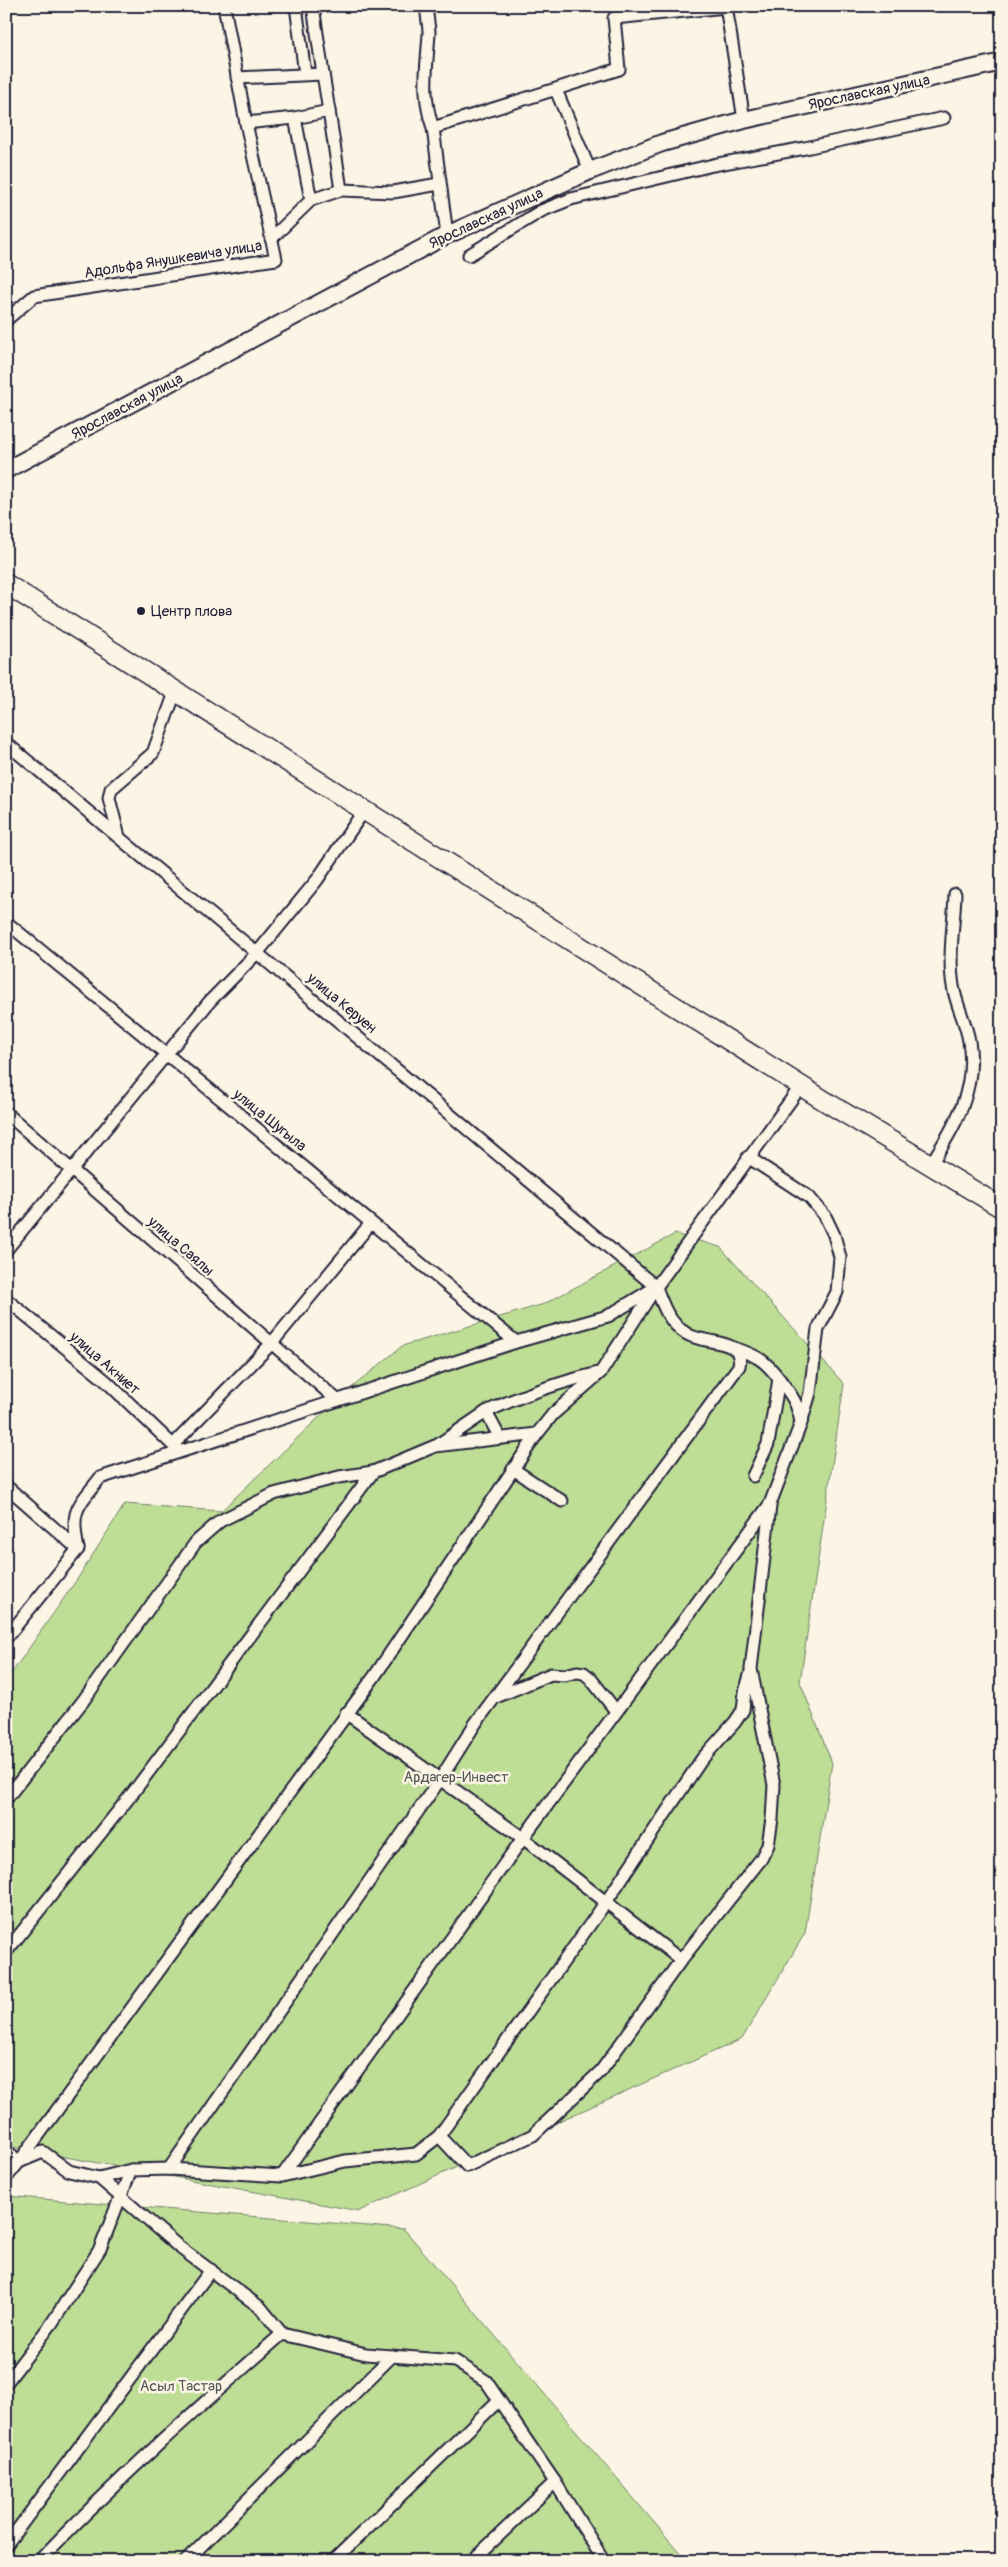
<svg xmlns="http://www.w3.org/2000/svg" width="1008" height="2567" font-family="Pangolin,sans-serif">
<style>
.green{fill:#bede96;stroke:#708068}
.lines{fill:none;stroke-linecap:round;stroke-linejoin:round}
.minor-casing{stroke:#22223b;stroke-width:15}
.secondary-casing{stroke:#22223b;stroke-width:20}
.trunk-casing{stroke:#22223b;stroke-width:22}
.minor{stroke:#fcf5e5;stroke-width:11}
.secondary{stroke:#fcf5e5;stroke-width:16}
.trunk{stroke:#fcf5e5;stroke-width:19}
.poi-dot{fill:#22223b;stroke:#fcf5e5;stroke-width:2}
.labels{text-anchor:middle;stroke-width:5;stroke-linejoin:round;paint-order:stroke}
.street-label{font-size:15px;fill:#22223b;stroke:#fcf5e5}
.poi-label{font-size:15px;fill:#22223b;stroke:#fcf5e5;text-anchor:start}
.park-label{font-size:15px;fill:#515a56;stroke:#fcf5e5}
</style>
<rect width="100%" height="100%" fill="#fcf5e5"/>
<filter id="ink" filterUnits="userSpaceOnUse"><feTurbulence type="fractalNoise" baseFrequency=".02" numOctaves="2"/><feDisplacementMap in="SourceGraphic" scale="10" xChannelSelector="R" yChannelSelector="G"/><feConvolveMatrix kernelMatrix="1 2 1 2 8 2 1 2 1" color-interpolation-filters="sRGB"/></filter>
<g filter="url(#ink)">
<!-- green -->
<g class="green">
<path d="M 675,1234 L 720,1247 L 844,1384 L 800,1682 L 832,1763 L 805,1933 L 742,2039 L 359,2211 L 6,2146 L 6,1681 L 78,1578 L 125,1504 L 221,1511 L 337,1400 L 402,1346 L 544,1304 Z"/>
<path d="M 6,2196 L 404,2229 L 687,2561 L 6,2561 Z"/>
</g>
<g class="lines">
<!-- minor casing -->
<g class="minor-casing">
<g id="minor">
<path d="M 296,6 L 305,74"/>
<path d="M 427,6 C 426,15 429,24 429,33 C 427,68 421,93 433,128"/>
<path d="M 726,6 L 744,120"/>
<path d="M 237,78 L 323,74 L 313,6"/>
<path d="M 556,90 L 590,171"/>
<path d="M 295,118 L 311,200"/>
<path d="M 246,123 L 295,118 L 329,111 L 323,74"/>
<path d="M 341,190 L 393,192 L 439,184"/>
<path d="M 447,235 L 433,128 L 619,69 L 614,18 L 726,7"/>
<path d="M 271,239 L 311,200 L 341,190 L 329,111"/>
<path d="M 469,255 L 541,211 L 571,199 L 713,165 L 805,148 L 944,118"/>
<path d="M 6,320 L 34,296 L 276,259 L 246,123 L 224,6"/>
<path d="M 6,743 L 656,1287 C 663,1306 669,1323 687,1334 C 704,1345 745,1337 739,1366 L 475,1724 L 441,1778 L 169,2169"/>
<path d="M 119,837 L 109,798 L 111,789 L 153,753 L 176,690"/>
<path d="M 6,922 L 516,1342"/>
<path d="M 6,1113 L 337,1400"/>
<path d="M 748,1157 L 809,1197 L 825,1216 L 834,1235 L 840,1257 L 837,1292 L 818,1329 L 810,1393 L 801,1423 L 770,1504 L 523,1838 L 282,2176 L 345,2161 L 416,2154 L 439,2136 L 606,1902 L 702,1759 L 735,1722 L 743,1710 L 745,1692 L 751,1672"/>
<path d="M 930,1165 C 955,1127 977,1089 969,1041 C 966,1022 956,1005 953,986 C 948,956 954,925 955,894"/>
<path d="M 6,1250 L 210,1001 L 258,952 L 317,880 L 365,809"/>
<path d="M 6,1299 L 106,1381 L 178,1450"/>
<path d="M 734,1348 C 758,1356 765,1360 780,1380 C 792,1396 797,1402 801,1422"/>
<path d="M 500,1438 L 486,1412 C 523,1394 558,1383 598,1373"/>
<path d="M 439,1444 L 486,1412"/>
<path d="M 173,1445 L 271,1344 L 371,1223"/>
<path d="M 513,1469 L 562,1501"/>
<path d="M 753,1476 L 768,1444 L 779,1379"/>
<path d="M 6,1486 L 78,1549"/>
<path d="M 6,1638 L 78,1549 C 70,1509 77,1508 100,1478 L 516,1342 L 608,1316 L 656,1287 L 801,1086"/>
<path d="M 496,1697 L 551,1674 L 565,1675 L 577,1672 L 584,1673 L 590,1678 L 616,1711"/>
<path d="M 346,1713 L 523,1838 L 681,1960"/>
<path d="M 6,1799 L 83,1701 L 196,1542 L 220,1521 L 274,1494 L 339,1477 L 373,1472 L 435,1446 L 537,1434"/>
<path d="M 6,1952 L 135,1790 L 373,1472"/>
<path d="M 439,2136 L 467,2166 L 533,2135 L 601,2071 L 681,1960 L 761,1859 L 768,1845 L 772,1819 L 774,1785 L 751,1669 L 770,1506"/>
<path d="M 6,2150 L 19,2162 L 6,2178"/>
<path d="M 282,2176 L 169,2169 L 131,2170 L 99,2178 L 69,2171 L 43,2152 L 19,2162 L 374,1677 L 537,1434 L 553,1414 L 601,1372 L 656,1287"/>
<path d="M 99,2178 L 179,2247 L 261,2308 L 282,2334"/>
<path d="M 6,2383 L 52,2323 L 100,2249 L 131,2170"/>
<path d="M 6,2545 L 211,2270"/>
<path d="M 39,2561 C 115,2481 199,2407 282,2334 L 366,2354 L 455,2361 L 486,2381 L 555,2482 L 604,2561"/>
<path d="M 186,2561 L 392,2356"/>
<path d="M 333,2561 L 499,2400"/>
<path d="M 472,2561 L 555,2482"/>
</g>
</g>
<!-- secondary casing -->
<g class="secondary-casing">
<path id="secondary" d="M 6,470 L 447,235 L 590,171 L 662,143 L 744,120 L 1002,62"/>
</g>
<!-- trunk casing -->
<g class="trunk-casing">
<path id="trunk" d="M 6,584 L 828,1103 L 1002,1208"/>
</g>
<!-- minor -->
<use href="#minor" class="minor"/>
<!-- secondary -->
<use href="#secondary" class="secondary"/>
<!-- trunk -->
<use href="#trunk" class="trunk"/>
</g>
</g>
<!-- markers -->
<circle class="poi-dot" cx="141" cy="611" r="5"/>
<g class="labels">
<!-- street labels -->
<g class="street-label">
<text transform="translate(869 92) rotate(-12)" y="5">Ярославская улица</text>
<text transform="translate(486 218) rotate(-25)" y="5">Ярославская улица</text>
<text transform="translate(173 259) rotate(-9)" y="5">Адольфа Янушкевича улица</text>
<text transform="translate(127 406) rotate(-28)" y="5">Ярославская улица</text>
<text transform="translate(342 1003) rotate(40)" y="5">улица Керуен</text>
<text transform="translate(270 1120) rotate(39)" y="5">улица Шугыла</text>
<text transform="translate(181 1246) rotate(41)" y="5">улица Саялы</text>
<text transform="translate(105 1363) rotate(41)" y="5">улица Акниет</text>
</g>
<!-- poi labels -->
<g class="poi-label">
<text x="151" y="616">Центр плова</text>
</g>
<!-- park labels -->
<g class="park-label">
<text x="456" y="1782">Ардагер-Инвест</text>
<text x="181" y="2391">Асыл Тастар</text>
</g>
</g>
<!-- margin -->
<rect width="1008" height="2567" fill="none" stroke="#fcf5e5" stroke-width="25"/>
<rect x="12" y="12" width="983" height="2542" fill="none" stroke="#22223b" stroke-width="2" filter="url(#ink)"/>
</svg>
